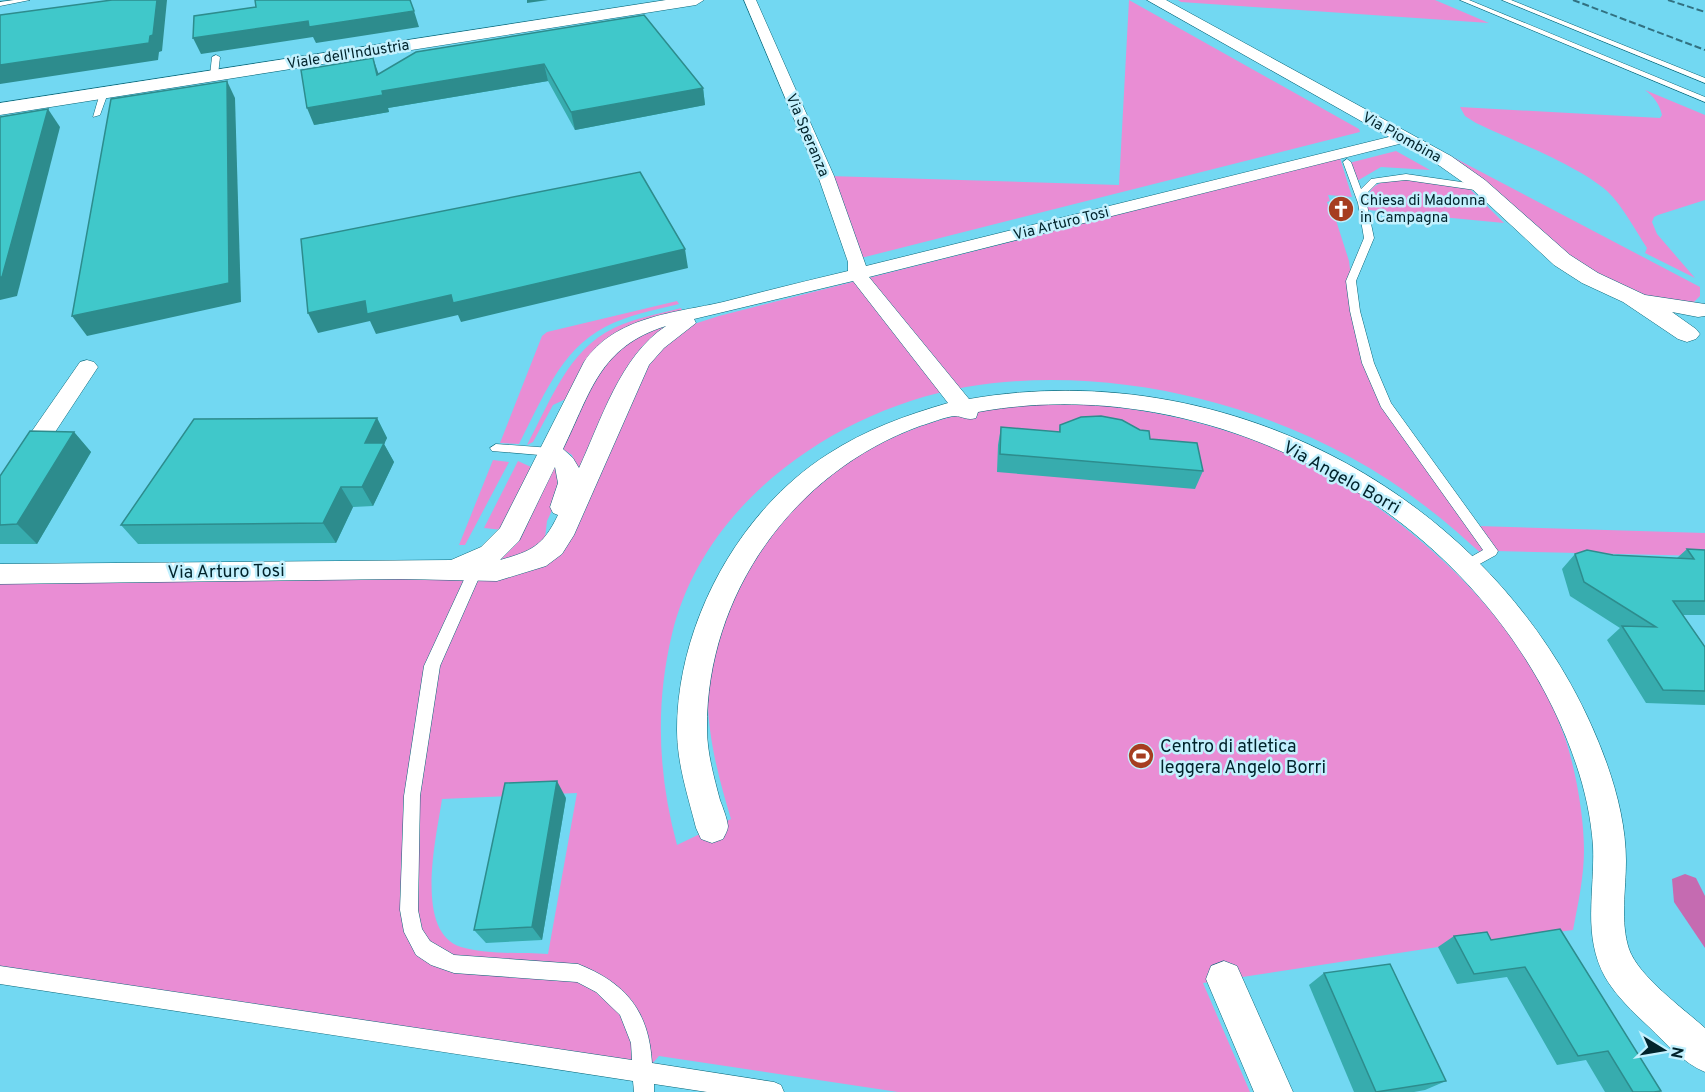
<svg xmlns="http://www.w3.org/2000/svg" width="1705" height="1092" font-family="Overpass,sans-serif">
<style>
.green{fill:#e98dd4;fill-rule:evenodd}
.forest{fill:#c56bb1}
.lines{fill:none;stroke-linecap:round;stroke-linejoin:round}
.service-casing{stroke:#096678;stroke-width:1}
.minor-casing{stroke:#096678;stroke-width:1}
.tertiary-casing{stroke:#096678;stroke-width:1}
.service{fill:#fff;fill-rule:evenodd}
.minor{fill:#fff;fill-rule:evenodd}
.tertiary{fill:#fff;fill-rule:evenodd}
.rail{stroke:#327181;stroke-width:2;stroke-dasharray:7 3;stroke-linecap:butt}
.wall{fill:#37acae}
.shaded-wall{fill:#2d8c8d}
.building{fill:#40c8ca;stroke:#2d8c8d;stroke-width:1.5}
.labels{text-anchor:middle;stroke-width:5;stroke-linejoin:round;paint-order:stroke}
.far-street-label{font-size:15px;fill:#01232b;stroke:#c3f1fe}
.far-poi-label{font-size:15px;fill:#01232b;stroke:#c3f1fe;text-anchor:start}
.street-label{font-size:18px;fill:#01232b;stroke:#c3f1fe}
.poi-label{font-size:18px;fill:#01232b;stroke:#c3f1fe;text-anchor:start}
</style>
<rect width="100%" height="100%" fill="#72d8f2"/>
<!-- green -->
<g class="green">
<path d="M 1129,0 L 1359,129 L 1360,132 L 861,258 L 829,176 L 1119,185 Z"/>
<path d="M 1178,0 L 1435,0 L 1489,23 L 1181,2 Z"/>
<path d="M 1645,90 L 1705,115 L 1705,200 L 1658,215 L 1654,217 L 1652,222 L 1657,234 L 1695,278 L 1645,253 L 1647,248 C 1635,230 1623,206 1607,191 C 1577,165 1514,141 1476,123 L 1465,116 L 1460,107 L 1660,118 L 1662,115 C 1659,103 1654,97 1645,90 Z"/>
<path d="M 1430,145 L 1700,287 L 1700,296 L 1694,302 L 1686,303 L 1649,297 L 1580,265 Z"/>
<path d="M 1396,151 L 1430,170 L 1381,167 L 1357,181 L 1349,163 Z"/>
<path d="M 1340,158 L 1352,197 L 1328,195 L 1330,201 L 1327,202 L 1331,214 L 1334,214 L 1349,261 L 1355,311 L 1385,404 L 1491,551 L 1484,556 C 1465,539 1445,521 1425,506 C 1360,455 1281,419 1201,399 C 1125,380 1043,374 966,387 C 837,410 704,501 672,634 C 655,705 658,775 677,845 L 731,819 C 712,756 695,688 721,624 C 729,606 739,589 747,571 C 751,563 755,553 760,545 C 765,537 773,530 780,523 C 793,509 806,492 821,480 C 831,473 842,467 852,460 C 993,370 1182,399 1325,471 C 1342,480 1358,493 1373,504 C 1455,562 1533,643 1566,741 C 1576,772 1584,817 1584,850 C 1584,877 1578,904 1573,930 L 1438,947 L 1203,983 L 1250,1092 L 898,1092 L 659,1056 L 644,1073 L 0,975 L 0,581 L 503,578 L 520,574 L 548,561 L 651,357 L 694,324 L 719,316 ZM 577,793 L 548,954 C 520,952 489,955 461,947 C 413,932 437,835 442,799 Z"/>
<path d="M 1405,178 L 1468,187 L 1504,223 L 1368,210 C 1365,181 1383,182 1405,178 Z"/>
<path d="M 677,301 L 679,304 C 654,310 628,315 605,327 C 560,350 541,402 519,444 L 500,443 L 542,336 L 547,332 Z"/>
<path d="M 681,308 L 683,312 L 645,322 L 570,397 L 553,405 L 533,442 L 527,445 C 550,402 568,350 614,328 C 635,318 659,314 681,308 Z"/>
<path d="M 668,324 L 669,326 L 639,351 L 583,470 L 577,469 L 572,455 L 561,448 L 600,368 L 634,338 Z"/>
<path d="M 493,460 L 509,462 L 465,545 L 459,545 Z"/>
<path d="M 518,461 L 531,467 L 503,530 L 484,528 Z"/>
<path d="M 555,467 L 557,467 L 562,489 L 547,521 L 545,538 L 519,559 L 491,561 Z"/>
<path d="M 1478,526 L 1705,533 L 1705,556 L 1497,551 Z"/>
</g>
<!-- forest -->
<path class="forest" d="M 1685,874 L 1696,878 L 1705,896 L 1705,948 L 1674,902 L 1672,879 Z"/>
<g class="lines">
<!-- service casing -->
<g class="service-casing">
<g id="service">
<path d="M 14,0 L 30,0 L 0,6 L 0,2 Z"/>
<path d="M 1460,0 L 1469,0 L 1705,97 L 1705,102 Z"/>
<path d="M 1502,0 L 1511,0 L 1705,78 L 1705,83 Z"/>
<path d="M 216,55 L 220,57 L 218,75 L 214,77 L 210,75 L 212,57 Z"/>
<path d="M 104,91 L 108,93 L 100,115 L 93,117 L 100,93 Z"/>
<path d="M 1347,159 L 1351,162 L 1361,189 L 1371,179 L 1406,174 L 1482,185 L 1486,188 L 1482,191 L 1406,180 L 1377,183 L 1368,192 L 1367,205 L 1374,238 L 1356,281 L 1360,311 L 1374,363 L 1391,403 L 1498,551 L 1496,555 L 1467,571 L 1462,570 L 1460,566 L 1462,562 L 1483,550 L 1381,407 L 1362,363 L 1350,311 L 1346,281 L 1364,238 L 1358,203 L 1343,162 Z"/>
<path d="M 496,444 L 551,448 L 557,452 L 551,456 L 492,451 L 490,448 Z"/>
<path d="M 475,566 L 480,567 L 482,571 L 440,666 L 420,796 L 418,910 L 422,929 L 430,941 L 454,955 L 578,964 C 626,983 649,1011 652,1063 L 774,1082 L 781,1085 L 784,1092 L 707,1092 L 654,1084 L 654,1092 L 634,1092 L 633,1081 L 0,984 L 0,966 L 632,1060 L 631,1043 L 620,1015 L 596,992 L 577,982 L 454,973 L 431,965 L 416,955 L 404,932 L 400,910 L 404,796 L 424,666 L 468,571 L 470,567 Z"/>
</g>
</g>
<!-- minor casing -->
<g class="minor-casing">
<g id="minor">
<path d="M 744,0 L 756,0 L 834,176 L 866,266 L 1405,133 L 1411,135 L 1413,138 L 1411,141 L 869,277 L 969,399 C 1237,352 1515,507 1607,764 C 1618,795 1626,829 1626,861 C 1626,889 1620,922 1629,949 C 1639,977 1683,1008 1705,1028 L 1705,1072 C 1683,1063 1666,1043 1649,1027 C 1633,1012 1616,996 1605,977 C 1582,935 1595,891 1593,846 C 1591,818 1585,790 1576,764 C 1495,525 1227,367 978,412 L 976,418 C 967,421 962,416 955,416 C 944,417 931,423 920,426 C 794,472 706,594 707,729 C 707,753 714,777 720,800 C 723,808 727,818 728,826 C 728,830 725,835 723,839 L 712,843 L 701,839 L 696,828 C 688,796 677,764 677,730 C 677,625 738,511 828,454 C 865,430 906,415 948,403 L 853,281 L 694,319 L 696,323 L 664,348 L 649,365 L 574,535 L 562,554 L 546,566 L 497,581 L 401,579 L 0,584 L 0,564 L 451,560 L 481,547 L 500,528 L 584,362 C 615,316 675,313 723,302 C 765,291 806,281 848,271 L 848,262 L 818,176 ZM 666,326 C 620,356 601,421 579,468 L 573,458 L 563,449 C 591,392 599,347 666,326 ZM 555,467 L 558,483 L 550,507 L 553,513 L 558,515 C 543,546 532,551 500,560 L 519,541 Z"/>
<path d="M 87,360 L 94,362 L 98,367 L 9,502 L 0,505 L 0,477 L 80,362 Z"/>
<path d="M 1224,961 L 1237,966 L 1293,1092 L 1254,1092 L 1206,979 L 1211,966 Z"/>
</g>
</g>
<!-- tertiary casing -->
<g class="tertiary-casing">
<g id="tertiary">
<path d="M 666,0 L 704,0 L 696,5 L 0,115 L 0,103 Z"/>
<path d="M 1147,0 L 1166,0 L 1451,156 L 1485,180 L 1570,255 L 1598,273 L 1645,295 L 1705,304 L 1705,316 L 1698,317 L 1672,312 L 1696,329 L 1700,334 L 1696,339 L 1687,342 L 1678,339 L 1623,302 L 1582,283 L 1554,265 L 1471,188 L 1437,164 Z"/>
</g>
</g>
<!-- service -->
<use href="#service" class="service"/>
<!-- minor -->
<use href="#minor" class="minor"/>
<!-- tertiary -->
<use href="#tertiary" class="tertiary"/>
<!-- rail -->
<g class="rail">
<path d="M 1573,0 L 1705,50"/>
<path d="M 1668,0 L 1705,12"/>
</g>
</g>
<!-- wall -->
<g class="wall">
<path d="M 644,15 L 703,88 L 705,105 L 575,130 L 548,81 L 388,108 L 389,112 L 314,125 L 379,74 Z"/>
<path d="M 377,418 L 387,438 L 384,444 L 394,462 L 373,506 L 353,507 L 336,543 L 138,544 L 121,525 Z"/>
<path d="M 1060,425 L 1150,439 L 1203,471 L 1195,489 L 997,472 L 998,445 L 1001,427 L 1059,432 Z"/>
<path d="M 74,432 L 91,452 L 37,544 L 0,544 L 0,476 Z"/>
<path d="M 1687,549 L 1705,550 L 1705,615 L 1683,615 L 1705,647 L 1705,705 L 1646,703 L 1607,640 L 1620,628 L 1570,596 L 1562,569 L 1575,554 L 1677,558 Z"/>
<path d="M 566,798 L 542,940 L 486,943 L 474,930 Z"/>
<path d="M 1560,929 L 1661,1091 L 1658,1092 L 1605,1092 L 1586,1060 L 1557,1065 L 1507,977 L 1457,984 L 1438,947 L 1454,936 L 1491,940 Z"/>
<path d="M 1324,973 L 1446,1081 L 1425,1090 L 1414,1092 L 1354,1092 L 1309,985 Z"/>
</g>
<!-- shaded-wall -->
<g class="shaded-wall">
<path d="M 157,0 L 167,0 L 162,51 L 159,52 L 158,60 L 0,84 L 0,65 L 150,36 Z"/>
<path d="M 527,0 L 548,0 L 527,3 Z"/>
<path d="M 414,11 L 419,27 L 316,43 L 313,37 L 201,54 L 193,38 L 308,21 Z"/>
<path d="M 373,58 L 379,75 L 544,64 L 548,81 L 388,108 L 389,112 L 314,125 L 307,108 L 377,75 Z"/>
<path d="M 227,81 L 235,98 L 241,302 L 87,336 L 72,316 Z"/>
<path d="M 703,88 L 705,105 L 575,130 L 571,112 Z"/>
<path d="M 48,109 L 60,127 L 17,296 L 0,300 L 0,277 Z"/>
<path d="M 685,249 L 688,268 L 461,322 L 458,315 L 376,334 L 370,321 L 318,333 L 308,313 L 365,301 L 451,295 Z"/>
<path d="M 377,418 L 387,438 L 384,444 L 394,462 L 373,506 L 362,487 L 365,443 Z"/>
<path d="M 74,432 L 91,452 L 37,544 L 17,524 Z"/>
<path d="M 341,487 L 353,507 L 336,543 L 323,523 Z"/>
<path d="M 557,781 L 566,798 L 542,940 L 532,927 Z"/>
</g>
<!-- building -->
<g class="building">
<path d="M 112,0 L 157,0 L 153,35 L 150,36 L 149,43 L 0,65 L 0,15 Z"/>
<path d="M 255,0 L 410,0 L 414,11 L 309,27 L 308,21 L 193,38 L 194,16 L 256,7 Z"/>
<path d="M 644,15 L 703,88 L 571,112 L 544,64 L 382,91 L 383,95 L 307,108 L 301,70 L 373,58 L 377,75 L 416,52 Z"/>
<path d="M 227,81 L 229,283 L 72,316 L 111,99 Z"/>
<path d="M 48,109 L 2,277 L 0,277 L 0,117 Z"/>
<path d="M 640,172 L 685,249 L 453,303 L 451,295 L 367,314 L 365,301 L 308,313 L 301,239 Z"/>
<path d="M 1101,416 L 1122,420 L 1140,430 L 1149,431 L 1150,439 L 1197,443 L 1203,471 L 1000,454 L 1001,427 L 1060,432 L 1060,425 L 1081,417 Z"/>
<path d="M 377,418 L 365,443 L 384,443 L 362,487 L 341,487 L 323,523 L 121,525 L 194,419 Z"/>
<path d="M 30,431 L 74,432 L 17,524 L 0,525 L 0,476 Z"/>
<path d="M 1687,549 L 1705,550 L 1705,601 L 1673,601 L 1705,647 L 1705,691 L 1663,690 L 1622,626 L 1656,627 L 1584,582 L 1575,554 L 1587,550 L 1613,555 L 1694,559 Z"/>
<path d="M 557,781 L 532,927 L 474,930 L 505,783 Z"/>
<path d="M 1560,929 L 1661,1091 L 1654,1092 L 1633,1092 L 1608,1051 L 1578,1056 L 1525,967 L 1474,974 L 1454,936 L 1487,932 L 1491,940 Z"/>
<path d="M 1390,964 L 1446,1081 L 1376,1092 L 1324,973 Z"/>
</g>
<!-- icons -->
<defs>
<g id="church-disc" transform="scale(1.35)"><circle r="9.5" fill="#a63d20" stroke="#c3f1fe"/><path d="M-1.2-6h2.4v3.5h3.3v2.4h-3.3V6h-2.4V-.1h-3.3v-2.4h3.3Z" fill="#fff"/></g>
<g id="stadium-disc" transform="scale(1.35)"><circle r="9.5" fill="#a63d20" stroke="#c3f1fe"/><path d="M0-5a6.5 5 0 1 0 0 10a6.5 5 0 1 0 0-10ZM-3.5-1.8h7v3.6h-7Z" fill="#fff"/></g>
</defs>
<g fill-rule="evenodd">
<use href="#church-disc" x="1341" y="209"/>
<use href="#stadium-disc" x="1141" y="756"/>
</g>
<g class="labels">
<!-- far-street labels -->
<g class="far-street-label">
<text transform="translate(348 54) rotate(-9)" y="5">Viale dell'Industria</text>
<text transform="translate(808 135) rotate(67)" y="5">Via Speranza</text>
<text transform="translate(1402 137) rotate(29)" y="5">Via Piombina</text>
<text transform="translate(1061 223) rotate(-14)" y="5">Via Arturo Tosi</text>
</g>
<!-- far-poi labels -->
<g class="far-poi-label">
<text x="1360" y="205">Chiesa di Madonna<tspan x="1360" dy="17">in Campagna</tspan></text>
</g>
<!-- street labels -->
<g class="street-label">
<text transform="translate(1342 477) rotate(29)" y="6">Via Angelo Borri</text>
<text transform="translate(226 571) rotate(-1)" y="6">Via Arturo Tosi</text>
</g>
<!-- poi labels -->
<g class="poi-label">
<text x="1160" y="752">Centro di atletica<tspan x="1160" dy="21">leggera Angelo Borri</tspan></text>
</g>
</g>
<!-- north arrow -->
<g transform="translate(1663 1050) rotate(101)" stroke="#c3f1fe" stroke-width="4.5" paint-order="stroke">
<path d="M0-4.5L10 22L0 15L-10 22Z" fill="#01232b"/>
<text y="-9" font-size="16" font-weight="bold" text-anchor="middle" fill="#01232b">N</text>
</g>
</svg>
